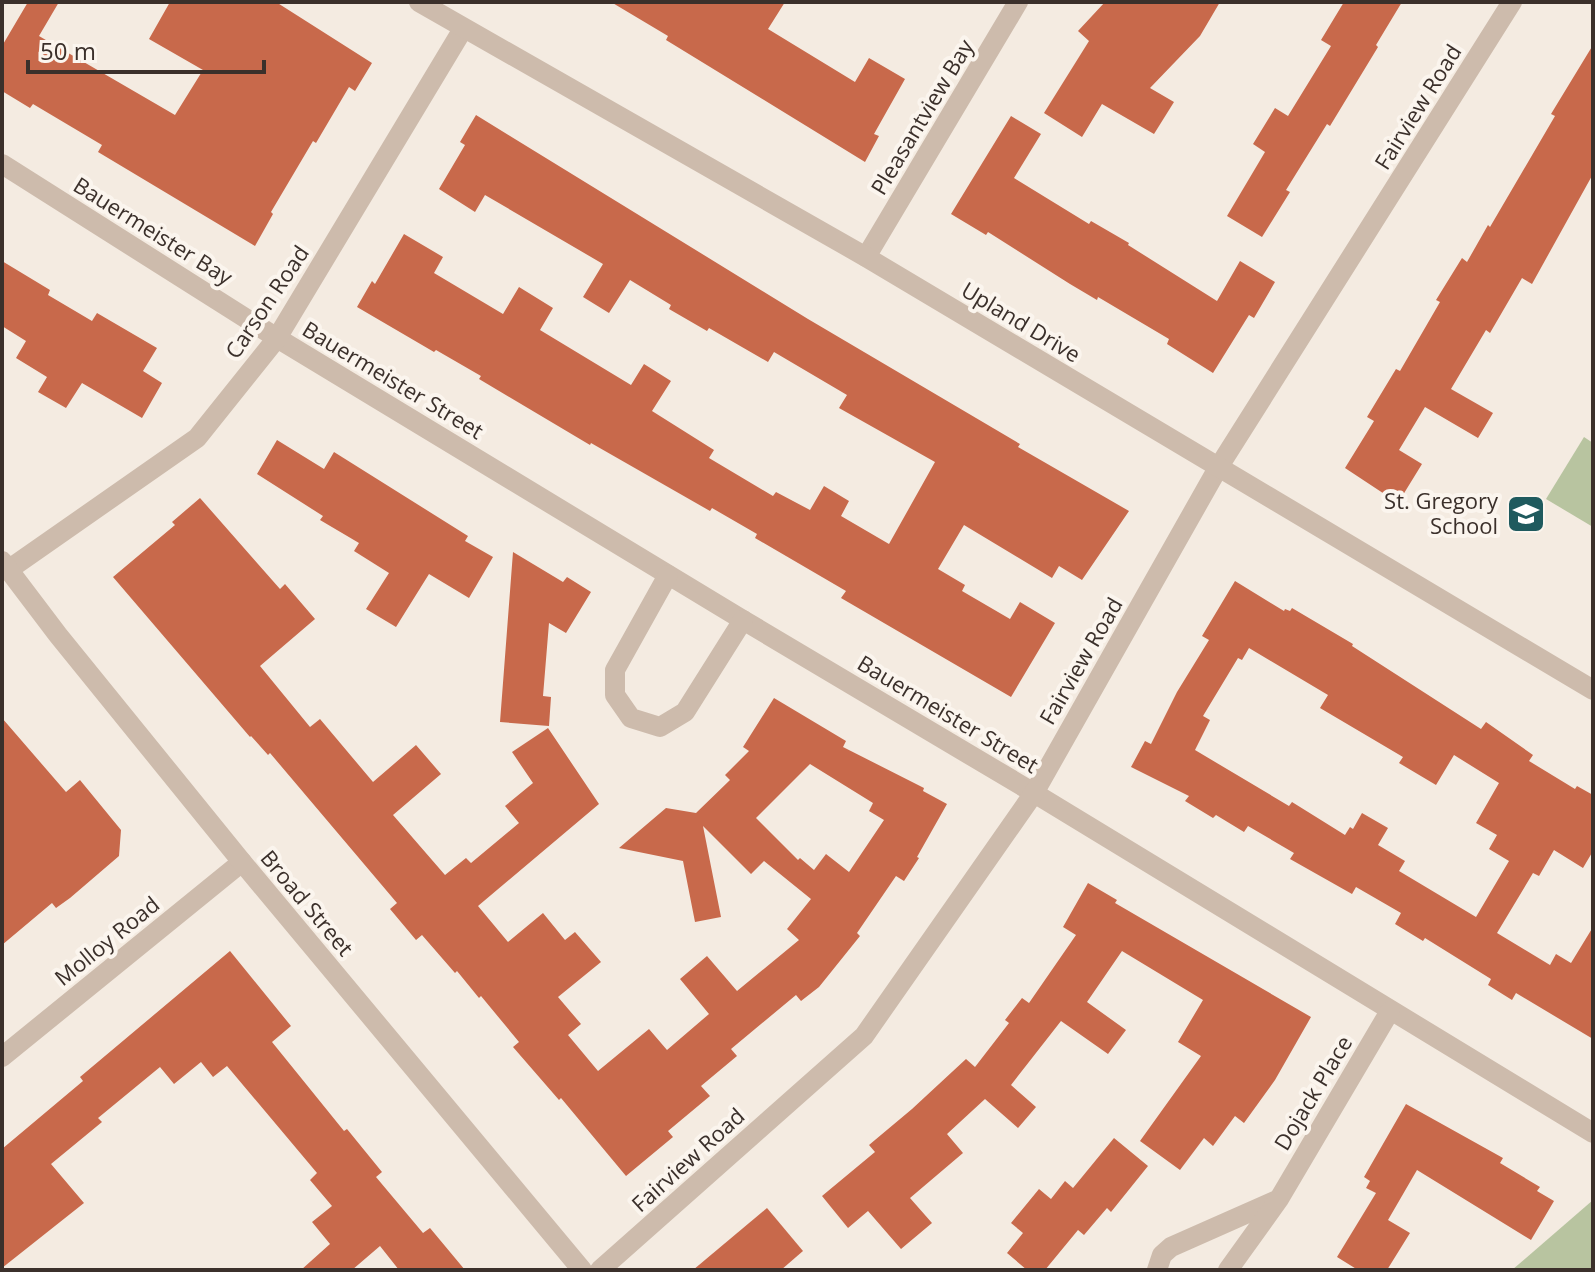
<svg xmlns="http://www.w3.org/2000/svg" width="1595" height="1272" font-family="'Open Sans',sans-serif">
<style>
.green{fill:#b8c4a0}
.building{fill:#c8694b;fill-rule:evenodd}
.lines{fill:none;stroke-linecap:round;stroke-linejoin:round}
.minor{stroke:#cdbbac;stroke-width:20}
.tertiary{stroke:#cdbbac;stroke-width:20}
.labels{text-anchor:middle;stroke-width:8;stroke-linejoin:round;paint-order:stroke}
.street-label{font-size:22px;fill:#3b302b;stroke:#fbf5ee}
.poi-label{font-size:22px;fill:#3b302b;stroke:#fbf5ee;text-anchor:end}
</style>
<rect width="100%" height="100%" fill="#f4ebe1"/>
<!-- green -->
<g class="green">
<path d="M 1584,437 L 1593,443 L 1593,527 L 1546,499 Z"/>
<path d="M 1593,1200 L 1593,1270 L 1512,1270 Z"/>
</g>
<!-- building -->
<g class="building">
<path d="M 28,2 L 59,2 L 39,36 L 175,115 L 203,70 L 149,39 L 170,2 L 276,2 L 372,63 L 355,91 L 349,87 L 316,143 L 313,141 L 271,212 L 273,214 L 255,246 L 98,152 L 102,145 L 33,104 L 30,108 L 2,91 L 2,46 Z"/>
<path d="M 611,2 L 785,2 L 768,29 L 855,82 L 869,58 L 905,79 L 874,134 L 879,136 L 865,162 L 666,40 L 668,36 Z"/>
<path d="M 1105,2 L 1220,2 L 1200,36 L 1150,88 L 1174,102 L 1154,134 L 1102,104 L 1082,137 L 1044,113 L 1089,41 L 1078,31 Z"/>
<path d="M 1344,2 L 1402,2 L 1376,45 L 1378,47 L 1330,126 L 1327,124 L 1286,190 L 1290,192 L 1262,237 L 1227,216 L 1265,152 L 1253,144 L 1275,108 L 1288,116 L 1331,46 L 1321,40 Z"/>
<path d="M 1593,45 L 1593,174 L 1532,284 L 1522,278 L 1490,333 L 1486,330 L 1451,389 L 1493,413 L 1478,438 L 1425,407 L 1399,450 L 1422,464 L 1398,503 L 1345,468 L 1374,421 L 1367,417 L 1396,369 L 1400,371 L 1440,302 L 1436,300 L 1462,258 L 1467,262 L 1488,225 L 1490,227 L 1555,116 L 1551,114 Z"/>
<path d="M 476,115 L 808,319 L 1020,444 L 1018,447 L 1129,511 L 1082,580 L 1059,566 L 1052,578 L 964,525 L 938,569 L 965,585 L 962,591 L 1010,619 L 1020,602 L 1055,623 L 1011,697 L 841,598 L 846,591 L 755,538 L 757,534 L 712,508 L 710,511 L 591,443 L 590,445 L 479,379 L 481,376 L 436,350 L 434,352 L 357,307 L 372,281 L 375,284 L 404,234 L 443,257 L 434,273 L 503,314 L 519,287 L 553,308 L 540,330 L 631,385 L 644,364 L 671,381 L 652,411 L 714,450 L 709,458 L 773,496 L 776,492 L 810,510 L 824,486 L 849,501 L 841,516 L 889,544 L 935,462 L 839,408 L 847,395 L 774,352 L 768,362 L 709,328 L 707,331 L 669,309 L 671,305 L 630,280 L 609,313 L 583,297 L 603,264 L 485,195 L 475,212 L 439,189 L 465,145 L 460,142 Z"/>
<path d="M 1011,116 L 1041,134 L 1014,178 L 1089,224 L 1091,221 L 1129,243 L 1128,245 L 1217,301 L 1240,261 L 1275,282 L 1254,318 L 1249,315 L 1213,373 L 1167,344 L 1169,339 L 1098,297 L 1097,300 L 1070,284 L 988,232 L 986,235 L 951,214 Z"/>
<path d="M 2,261 L 50,290 L 48,295 L 92,321 L 97,313 L 157,348 L 143,371 L 162,383 L 142,418 L 82,383 L 66,408 L 38,392 L 47,377 L 16,358 L 26,341 L 2,326 Z"/>
<path d="M 277,440 L 324,469 L 334,452 L 468,536 L 465,541 L 493,557 L 469,598 L 429,574 L 396,627 L 366,609 L 389,573 L 354,551 L 359,543 L 320,520 L 323,516 L 257,474 Z"/>
<path d="M 200,498 L 280,589 L 285,584 L 315,619 L 260,666 L 310,727 L 320,719 L 373,782 L 416,745 L 441,774 L 393,815 L 445,875 L 466,858 L 471,863 L 519,823 L 505,806 L 533,783 L 512,752 L 548,728 L 599,804 L 478,906 L 508,942 L 543,913 L 565,940 L 575,932 L 601,962 L 558,997 L 581,1024 L 568,1035 L 598,1071 L 649,1029 L 667,1050 L 709,1014 L 680,979 L 707,956 L 737,991 L 799,940 L 787,929 L 811,899 L 764,861 L 751,874 L 703,826 L 721,917 L 695,922 L 683,861 L 619,848 L 666,808 L 696,813 L 730,780 L 725,775 L 749,751 L 743,747 L 774,698 L 846,741 L 843,747 L 924,788 L 923,791 L 947,804 L 917,857 L 919,858 L 904,881 L 896,876 L 857,933 L 860,936 L 819,987 L 801,1001 L 796,995 L 731,1049 L 737,1056 L 701,1086 L 710,1096 L 668,1131 L 673,1137 L 626,1176 L 561,1098 L 559,1100 L 513,1047 L 519,1042 L 481,996 L 479,998 L 457,971 L 455,973 L 422,935 L 416,940 L 390,909 L 397,903 L 270,753 L 268,755 L 251,736 L 250,737 L 113,577 L 175,525 L 172,522 ZM 810,764 L 873,803 L 869,811 L 884,820 L 849,872 L 826,854 L 814,870 L 800,858 L 798,860 L 756,818 Z"/>
<path d="M 513,552 L 563,582 L 567,577 L 591,592 L 566,633 L 549,623 L 543,696 L 551,697 L 549,726 L 500,722 Z"/>
<path d="M 1235,581 L 1284,611 L 1285,609 L 1290,611 L 1292,608 L 1353,644 L 1352,646 L 1481,729 L 1486,722 L 1533,755 L 1529,761 L 1575,789 L 1577,786 L 1593,795 L 1593,851 L 1583,868 L 1554,850 L 1539,876 L 1533,873 L 1497,933 L 1550,965 L 1556,954 L 1571,963 L 1593,927 L 1593,1039 L 1516,993 L 1512,1000 L 1488,985 L 1491,979 L 1425,938 L 1423,941 L 1395,924 L 1401,913 L 1356,887 L 1352,894 L 1290,859 L 1294,853 L 1248,826 L 1244,832 L 1216,815 L 1213,818 L 1185,801 L 1189,796 L 1131,767 L 1145,741 L 1151,744 L 1177,692 L 1209,640 L 1202,636 ZM 1249,648 L 1328,695 L 1320,708 L 1403,757 L 1399,763 L 1436,785 L 1454,755 L 1499,783 L 1476,823 L 1497,835 L 1489,849 L 1509,861 L 1476,917 L 1399,871 L 1405,861 L 1378,845 L 1388,828 L 1362,813 L 1353,829 L 1350,827 L 1345,835 L 1292,802 L 1289,806 L 1195,750 L 1210,720 L 1203,716 L 1238,658 L 1242,660 Z"/>
<path d="M 2,718 L 66,792 L 80,780 L 121,830 L 119,856 L 70,898 L 56,908 L 52,903 L 2,945 Z"/>
<path d="M 1088,883 L 1117,900 L 1115,903 L 1311,1017 L 1275,1080 L 1244,1123 L 1235,1116 L 1213,1146 L 1204,1138 L 1180,1170 L 1140,1141 L 1201,1056 L 1178,1042 L 1203,1000 L 1122,951 L 1087,1002 L 1126,1030 L 1108,1054 L 1061,1021 L 1011,1085 L 1036,1107 L 1018,1128 L 985,1099 L 947,1134 L 963,1153 L 910,1198 L 932,1223 L 901,1249 L 868,1211 L 848,1228 L 822,1196 L 875,1152 L 869,1145 L 912,1109 L 966,1059 L 975,1067 L 1009,1023 L 1005,1020 L 1022,998 L 1029,1003 L 1076,935 L 1063,927 Z"/>
<path d="M 230,951 L 291,1026 L 272,1042 L 344,1131 L 347,1129 L 382,1172 L 376,1177 L 423,1233 L 430,1228 L 465,1270 L 399,1270 L 380,1246 L 352,1270 L 301,1270 L 330,1244 L 312,1222 L 332,1206 L 310,1180 L 317,1173 L 227,1066 L 213,1077 L 201,1062 L 174,1084 L 160,1067 L 98,1118 L 102,1122 L 51,1164 L 84,1203 L 2,1268 L 2,1149 L 83,1081 L 80,1077 Z"/>
<path d="M 1406,1104 L 1503,1158 L 1500,1163 L 1540,1187 L 1537,1191 L 1554,1201 L 1531,1240 L 1417,1170 L 1388,1220 L 1410,1233 L 1387,1270 L 1358,1270 L 1337,1257 L 1376,1193 L 1366,1188 L 1370,1181 L 1364,1177 Z"/>
<path d="M 1114,1138 L 1148,1166 L 1111,1212 L 1107,1208 L 1084,1235 L 1078,1230 L 1045,1270 L 1027,1270 L 1007,1253 L 1023,1233 L 1011,1223 L 1039,1189 L 1051,1199 L 1065,1181 L 1073,1188 Z"/>
<path d="M 767,1208 L 803,1251 L 781,1270 L 693,1270 Z"/>
</g>
<g class="lines">
<!-- minor -->
<g class="minor">
<path d="M 2,164 L 277,338 L 743,620 L 1034,793 L 1593,1133"/>
<path d="M 866,257 L 1018,2"/>
<path d="M 8,570 L 197,438 L 277,338 L 463,29"/>
<path d="M 668,575 L 615,670 L 615,695 L 631,718 L 660,727 L 685,712 L 743,620"/>
<path d="M 2,1057 L 242,862"/>
<path d="M 600,1270 L 864,1036 L 1034,793 L 1218,468 L 1512,2"/>
<path d="M 1157,1270 L 1162,1255 L 1171,1247 L 1275,1201"/>
<path d="M 1228,1270 L 1279,1199 L 1390,1011"/>
</g>
<!-- tertiary -->
<g class="tertiary">
<path d="M 419,2 L 866,257 L 1593,690"/>
<path d="M 2,561 L 58,635 L 242,862 L 582,1270"/>
</g>
</g>
<!-- icons -->
<defs>
<g id="school-square" transform="scale(2)"><rect x="-9" y="-9" width="18" height="18" rx="4" fill="#1f5a5e" stroke="#fbf5ee"/><path d="M0-5L7-2L0 1L-7-2ZM-4 1L0 2.5L4 1V4Q0 6-4 4Z" fill="#fff"/></g>
</defs>
<g fill-rule="evenodd">
<use href="#school-square" x="1526" y="514"/>
</g>
<g class="labels">
<!-- street labels -->
<g class="street-label">
<text transform="translate(1418 107) rotate(-58)" y="8">Fairview Road</text>
<text transform="translate(922 117) rotate(-59)" y="8">Pleasantview Bay</text>
<text transform="translate(153 231) rotate(32)" y="8">Bauermeister Bay</text>
<text transform="translate(267 302) rotate(-56)" y="8">Carson Road</text>
<text transform="translate(1021 322) rotate(31)" y="8">Upland Drive</text>
<text transform="translate(393 380) rotate(31)" y="8">Bauermeister Street</text>
<text transform="translate(1081 661) rotate(-60)" y="8">Fairview Road</text>
<text transform="translate(948 714) rotate(31)" y="8">Bauermeister Street</text>
<text transform="translate(307 903) rotate(50)" y="8">Broad Street</text>
<text transform="translate(107 941) rotate(-39)" y="8">Molloy Road</text>
<text transform="translate(1313 1093) rotate(-59)" y="8">Dojack Place</text>
<text transform="translate(688 1160) rotate(-42)" y="8">Fairview Road</text>
</g>
<!-- poi labels -->
<g class="poi-label">
<text x="1498" y="509">St. Gregory<tspan x="1498" dy="25">School</tspan></text>
</g>
</g>
<!-- border -->
<rect width="1595" height="1272" fill="none" stroke="#3b302b" stroke-width="8"/>
<!-- scale -->
<path d="M28 60v12h236v-12" fill="none" stroke="#3b302b" stroke-width="4"/>
<text x="40" y="60" font-size="24" fill="#3b302b" stroke="#fbf5ee" stroke-width="6" paint-order="stroke">50 m</text>
</svg>
